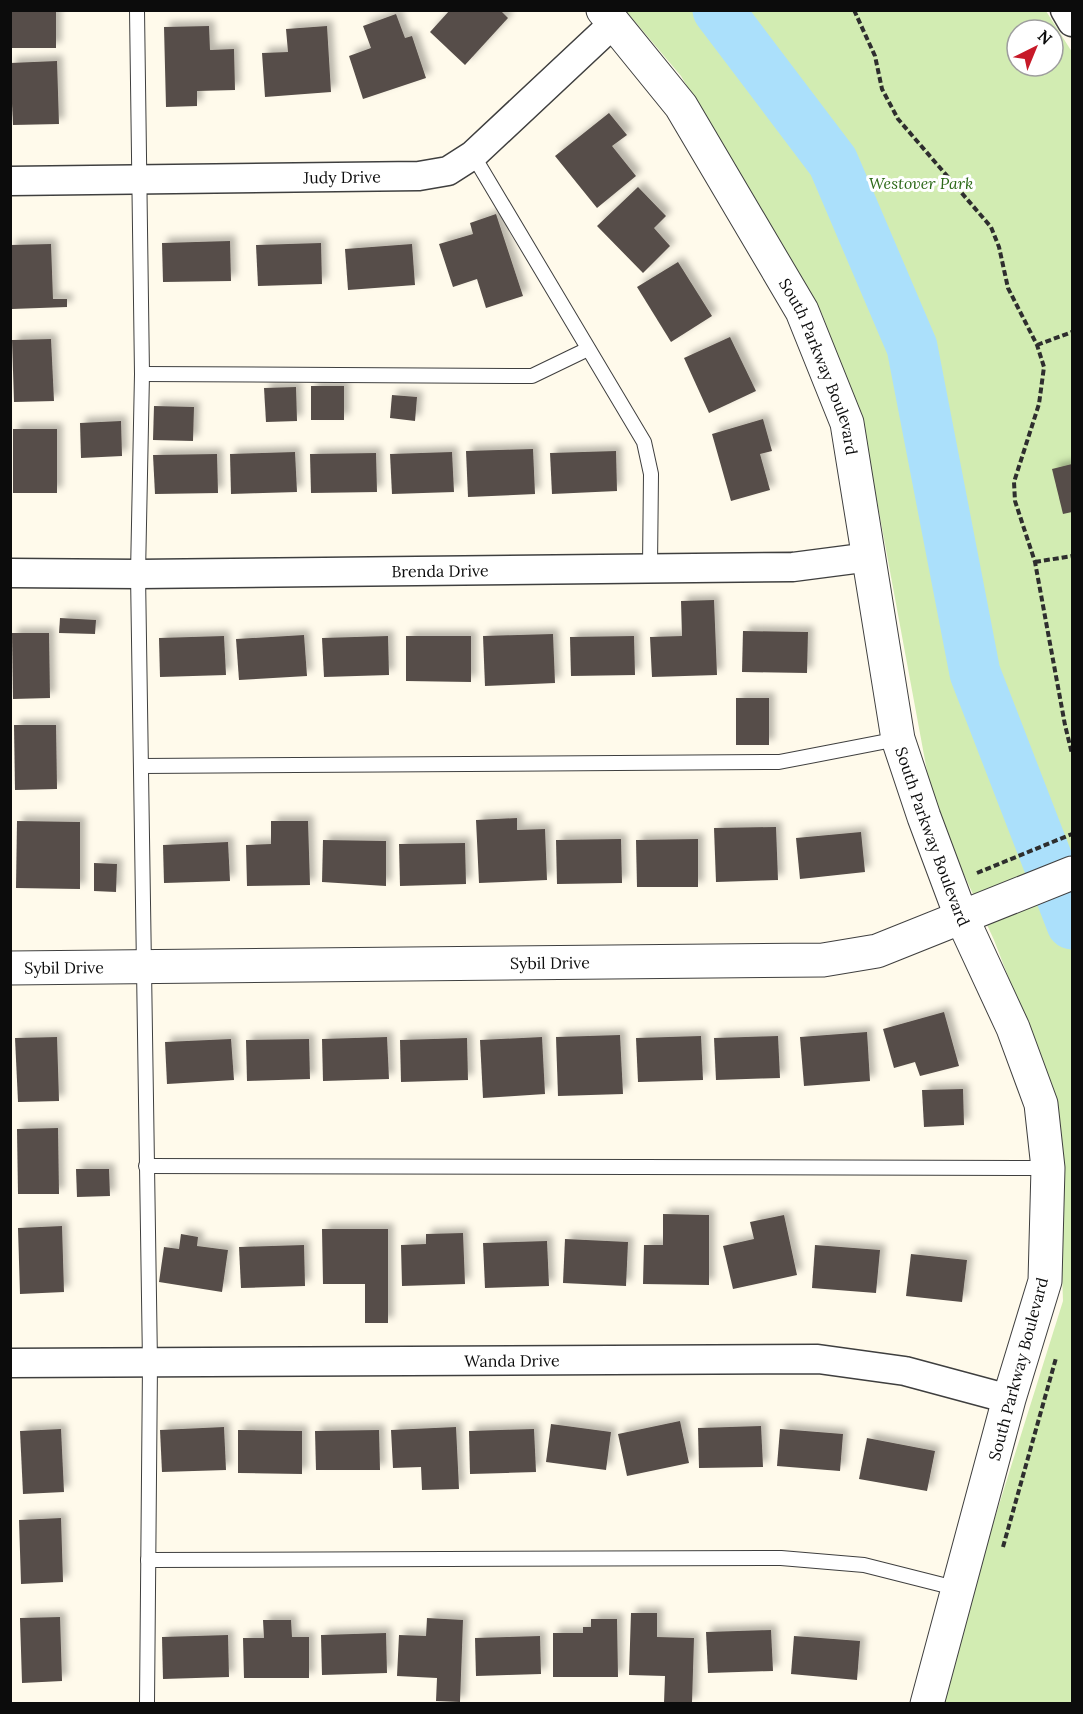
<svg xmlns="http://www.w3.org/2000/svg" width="1083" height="1714" font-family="Lora,serif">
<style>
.green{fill:#d2ecb2;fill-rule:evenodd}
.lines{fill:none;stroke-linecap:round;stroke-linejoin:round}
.river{stroke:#abe0fb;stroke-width:51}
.building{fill:#564d48;filter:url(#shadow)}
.service-casing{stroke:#3f3f3f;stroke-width:16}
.minor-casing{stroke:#3f3f3f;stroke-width:31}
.tertiary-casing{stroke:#3f3f3f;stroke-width:35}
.path{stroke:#2e2e2e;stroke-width:4;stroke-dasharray:6 3;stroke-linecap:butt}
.service{stroke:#fff;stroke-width:14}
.minor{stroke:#fff;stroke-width:28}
.tertiary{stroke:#fff;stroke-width:33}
.labels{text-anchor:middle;stroke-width:6;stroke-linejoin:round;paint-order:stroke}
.street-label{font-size:16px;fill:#0c0c0c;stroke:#fff}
.park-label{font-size:16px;font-style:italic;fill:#2c6918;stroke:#fff}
</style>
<defs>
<filter id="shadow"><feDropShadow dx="5.5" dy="-5.5" stdDeviation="3" flood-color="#0004"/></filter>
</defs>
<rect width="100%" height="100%" fill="#fffaeb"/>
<!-- green -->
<path class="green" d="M 626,11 L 1046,11 L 1072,52 L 1072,1703 L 944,1703 L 982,1559 L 1063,1301 L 1056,1101 L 994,940 L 934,809 L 862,420 L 822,314 L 681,76 ZM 1017,30 L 1053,30 L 1053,66 L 1017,66 Z"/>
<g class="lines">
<!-- river -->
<path class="river" d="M 718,10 L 833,162 L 912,347 L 975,673 L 1072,924"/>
</g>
<!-- building -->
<g class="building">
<rect x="12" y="10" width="44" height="38"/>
<path d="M 450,10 L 500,10 L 508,18 L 465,65 L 430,32 Z"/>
<path d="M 396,14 L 405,38 L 412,36 L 426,78 L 363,99 L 349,56 L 371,48 L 363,26 Z"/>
<path d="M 209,26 L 210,50 L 234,49 L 235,90 L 197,91 L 197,106 L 166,107 L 164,27 Z"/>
<path d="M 327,26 L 331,92 L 265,97 L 262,53 L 288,52 L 286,29 Z"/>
<path d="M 57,61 L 59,124 L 13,125 L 10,63 Z"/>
<path d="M 609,113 L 627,135 L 612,146 L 636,176 L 597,208 L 555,156 Z"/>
<path d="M 638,187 L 666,216 L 654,228 L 670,246 L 643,273 L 597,226 Z"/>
<path d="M 496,214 L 523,296 L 486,308 L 477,279 L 453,287 L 439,244 L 473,234 L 470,223 Z"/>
<path d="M 230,241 L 231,281 L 163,282 L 162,243 Z"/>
<path d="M 321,243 L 322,284 L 258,286 L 256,245 Z"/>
<path d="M 51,244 L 53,299 L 67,299 L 67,307 L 12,309 L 10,245 Z"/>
<path d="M 412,244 L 415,285 L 348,290 L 345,249 Z"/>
<path d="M 678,262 L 712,316 L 671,342 L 637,287 Z"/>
<path d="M 730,337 L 756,391 L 709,413 L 684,358 Z"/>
<path d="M 51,339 L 54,401 L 14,402 L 12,340 Z"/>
<rect x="311" y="386" width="33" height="34"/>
<path d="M 296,387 L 297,421 L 266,422 L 264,388 Z"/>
<path d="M 392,395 L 417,397 L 415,421 L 390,418 Z"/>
<path d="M 154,406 L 194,407 L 193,441 L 153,440 Z"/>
<path d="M 763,419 L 772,451 L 760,454 L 770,490 L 731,501 L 712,434 Z"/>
<path d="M 121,421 L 122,456 L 81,458 L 80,423 Z"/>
<rect x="13" y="429" width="44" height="64"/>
<path d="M 533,449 L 535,494 L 468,497 L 466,451 Z"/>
<path d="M 616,451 L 617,491 L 552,494 L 550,453 Z"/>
<path d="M 295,452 L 297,492 L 231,494 L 230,454 Z"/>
<path d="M 452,452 L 454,492 L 392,494 L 390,454 Z"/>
<path d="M 376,453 L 377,492 L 311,493 L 310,454 Z"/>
<path d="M 217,454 L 218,493 L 155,494 L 153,455 Z"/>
<path d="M 1072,464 L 1072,512 L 1063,514 L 1052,469 Z"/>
<path d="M 714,600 L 717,675 L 652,677 L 650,637 L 682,636 L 681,601 Z"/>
<path d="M 60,618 L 96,620 L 95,634 L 59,633 Z"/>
<path d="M 743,631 L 808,632 L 807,673 L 742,672 Z"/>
<path d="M 12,633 L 49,633 L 50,698 L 13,699 Z"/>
<path d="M 553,634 L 555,683 L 485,686 L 483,636 Z"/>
<path d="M 304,635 L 307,676 L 239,680 L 236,639 Z"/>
<path d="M 224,636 L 226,675 L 160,677 L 159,638 Z"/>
<path d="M 388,636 L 389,675 L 324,677 L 322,638 Z"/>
<path d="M 406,636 L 471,636 L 471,682 L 406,681 Z"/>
<path d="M 634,636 L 635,675 L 571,676 L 570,637 Z"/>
<rect x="736" y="698" width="33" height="47"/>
<path d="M 14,725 L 56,725 L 57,789 L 15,790 Z"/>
<path d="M 517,818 L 517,830 L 545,829 L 547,880 L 479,883 L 476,820 Z"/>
<path d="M 17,821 L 80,822 L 80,889 L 16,888 Z"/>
<path d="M 271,821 L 308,821 L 310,885 L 247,886 L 246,845 L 271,844 Z"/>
<path d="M 776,827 L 778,880 L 716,882 L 714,828 Z"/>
<path d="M 861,832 L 865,872 L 800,879 L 796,838 Z"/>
<path d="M 621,839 L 622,883 L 557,884 L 556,840 Z"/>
<path d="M 698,839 L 698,887 L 637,887 L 636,840 Z"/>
<path d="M 323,840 L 386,841 L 386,886 L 322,882 Z"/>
<path d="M 228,842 L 230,881 L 164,883 L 163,845 Z"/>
<path d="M 465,843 L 466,884 L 400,886 L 399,844 Z"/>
<path d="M 94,863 L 117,864 L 116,892 L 94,891 Z"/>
<path d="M 944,1012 L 959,1066 L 920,1076 L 915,1062 L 894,1068 L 883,1029 Z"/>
<path d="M 867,1032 L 870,1081 L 804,1086 L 800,1037 Z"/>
<path d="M 620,1035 L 623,1094 L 558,1096 L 556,1037 Z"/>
<path d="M 701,1036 L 703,1080 L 638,1082 L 636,1038 Z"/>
<path d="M 778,1036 L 780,1078 L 716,1080 L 714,1038 Z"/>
<path d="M 57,1037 L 59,1101 L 18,1102 L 15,1038 Z"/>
<path d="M 387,1037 L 389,1079 L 323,1081 L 322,1039 Z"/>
<path d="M 542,1037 L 545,1094 L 483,1098 L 480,1040 Z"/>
<path d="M 467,1038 L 468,1080 L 401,1082 L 400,1040 Z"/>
<path d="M 231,1039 L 234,1080 L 167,1084 L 165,1042 Z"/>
<path d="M 309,1039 L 310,1079 L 247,1081 L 246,1040 Z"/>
<path d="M 963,1089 L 964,1125 L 924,1127 L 922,1090 Z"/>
<path d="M 58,1128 L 59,1194 L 18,1194 L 17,1129 Z"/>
<path d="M 76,1169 L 109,1169 L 110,1196 L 77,1197 Z"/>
<path d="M 663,1214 L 709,1215 L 709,1285 L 643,1284 L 644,1245 L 663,1245 Z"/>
<path d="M 784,1215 L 797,1275 L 733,1289 L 723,1246 L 754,1239 L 750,1222 Z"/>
<path d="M 62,1226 L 64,1292 L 20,1294 L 18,1228 Z"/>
<path d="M 322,1229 L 388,1229 L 388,1323 L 365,1323 L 365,1284 L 323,1284 Z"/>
<path d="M 463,1233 L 465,1284 L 402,1286 L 401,1245 L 426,1244 L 426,1234 Z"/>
<path d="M 181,1234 L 198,1237 L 197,1246 L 228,1250 L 222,1292 L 159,1282 L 164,1247 L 179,1249 Z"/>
<path d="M 565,1239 L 628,1242 L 626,1286 L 563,1283 Z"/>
<path d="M 547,1241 L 549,1286 L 485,1288 L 483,1243 Z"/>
<path d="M 304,1245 L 305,1286 L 241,1288 L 239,1247 Z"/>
<path d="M 815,1245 L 880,1250 L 876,1293 L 812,1288 Z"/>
<path d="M 911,1254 L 967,1260 L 962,1302 L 906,1296 Z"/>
<path d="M 680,1421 L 689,1463 L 627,1476 L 618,1434 Z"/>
<path d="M 551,1424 L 611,1432 L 606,1470 L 546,1462 Z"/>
<path d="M 761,1426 L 763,1467 L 699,1468 L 698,1428 Z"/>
<path d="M 224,1427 L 226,1470 L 162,1472 L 160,1430 Z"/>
<path d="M 456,1427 L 459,1489 L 422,1490 L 421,1467 L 393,1468 L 391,1430 Z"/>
<path d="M 61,1429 L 64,1492 L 23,1494 L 20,1431 Z"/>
<path d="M 534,1429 L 536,1472 L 470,1474 L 469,1431 Z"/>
<path d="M 780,1429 L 843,1434 L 840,1471 L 777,1466 Z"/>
<path d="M 238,1430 L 302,1431 L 302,1474 L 238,1473 Z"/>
<path d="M 379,1430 L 380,1470 L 316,1470 L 315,1431 Z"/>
<path d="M 867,1438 L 935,1451 L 927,1491 L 859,1479 Z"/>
<path d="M 61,1518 L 63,1582 L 21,1584 L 19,1520 Z"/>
<path d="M 631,1613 L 657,1613 L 657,1637 L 694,1638 L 692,1703 L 664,1703 L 665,1676 L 629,1675 Z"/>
<path d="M 60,1617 L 62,1681 L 22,1683 L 20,1618 Z"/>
<path d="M 427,1618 L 463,1620 L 460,1702 L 436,1701 L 437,1678 L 397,1676 L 399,1635 L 426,1636 Z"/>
<path d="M 591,1619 L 617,1619 L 618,1677 L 553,1677 L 553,1633 L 583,1633 L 583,1627 L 591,1627 Z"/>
<path d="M 263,1620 L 291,1620 L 292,1637 L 309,1637 L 309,1678 L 244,1678 L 243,1638 L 264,1638 Z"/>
<path d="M 771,1630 L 773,1671 L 708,1673 L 706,1632 Z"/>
<path d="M 386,1633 L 387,1673 L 322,1675 L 321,1635 Z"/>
<path d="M 228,1635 L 229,1677 L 163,1679 L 162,1637 Z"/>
<path d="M 540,1636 L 541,1674 L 476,1676 L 475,1638 Z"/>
<path d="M 794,1636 L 860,1641 L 857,1680 L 791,1674 Z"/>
</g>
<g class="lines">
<!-- service casing -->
<g class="service-casing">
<g id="service">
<path d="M 137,10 L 142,374 L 138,574 L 150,1363 L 147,1704"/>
<path d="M 473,155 L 644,442 L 651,474 L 650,566"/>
<path d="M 142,374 L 532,376 L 588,349"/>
<path d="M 143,766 L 779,762 L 898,739"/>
<path d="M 146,1166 L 1048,1168"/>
<path d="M 148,1560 L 781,1558 L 864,1565 L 959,1589"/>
</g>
</g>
<!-- minor casing -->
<g class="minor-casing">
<g id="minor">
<path d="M 1065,10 L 1072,22"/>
<path id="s1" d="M 10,181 L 419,176 L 448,171 L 473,155 L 615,22"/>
<path id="s2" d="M 10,573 L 138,574 L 793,567 L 870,557"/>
<path id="s3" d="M 10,1363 L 818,1359 L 905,1371 L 1009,1399"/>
</g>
</g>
<!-- tertiary casing -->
<g class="tertiary-casing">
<g id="tertiary">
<path id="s4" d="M 603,10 L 681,106 L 802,311 L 847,423 L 898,739 L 924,817 L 961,916 L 1013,1028 L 1041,1104 L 1048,1168 L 1045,1281 L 1009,1399 L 927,1704"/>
<path id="s5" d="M 10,968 L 823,960 L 877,951 L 1072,873"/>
</g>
</g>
<!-- path -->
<g class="path">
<path d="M 854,10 L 875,56 L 882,89 L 898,119 L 991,227 L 999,247 L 1008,288 L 1037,345 L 1044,367 L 1039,404 L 1014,482 L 1015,501 L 1035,562 L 1065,725 L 1072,754"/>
<path d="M 1037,345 L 1072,332"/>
<path d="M 1035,562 L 1072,556"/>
<path d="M 977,873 L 1072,834"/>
<path d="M 1003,1547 L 1056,1358"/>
</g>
<!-- service -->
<use href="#service" class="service"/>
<!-- minor -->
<use href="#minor" class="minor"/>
<!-- tertiary -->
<use href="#tertiary" class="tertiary"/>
</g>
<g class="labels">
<!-- street labels -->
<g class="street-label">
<text dy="6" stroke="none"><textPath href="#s1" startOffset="332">Judy Drive</textPath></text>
<text dy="6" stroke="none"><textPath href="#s4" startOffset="420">South Parkway Boulevard</textPath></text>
<text dy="6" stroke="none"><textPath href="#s2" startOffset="430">Brenda Drive</textPath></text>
<text dy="6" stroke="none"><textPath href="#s4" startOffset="906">South Parkway Boulevard</textPath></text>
<text dy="6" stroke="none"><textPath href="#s5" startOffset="540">Sybil Drive</textPath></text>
<text dy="6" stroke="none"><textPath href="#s5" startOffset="54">Sybil Drive</textPath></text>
<text dy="6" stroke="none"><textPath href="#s3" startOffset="502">Wanda Drive</textPath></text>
<text transform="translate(1018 1369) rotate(-75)" y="6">South Parkway Boulevard</text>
</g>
<!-- park labels -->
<g class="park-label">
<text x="921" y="189">Westover Park</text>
</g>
</g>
<!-- border -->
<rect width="1083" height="1714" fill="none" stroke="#0c0c0c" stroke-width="24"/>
<!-- north arrow -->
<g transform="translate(1035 48) rotate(43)"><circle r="28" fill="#ffffff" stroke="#9e9e9e" stroke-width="1.5"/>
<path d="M0-4.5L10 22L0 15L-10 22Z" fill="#c71928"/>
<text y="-9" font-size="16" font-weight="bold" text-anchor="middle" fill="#0c0c0c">N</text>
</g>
</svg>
